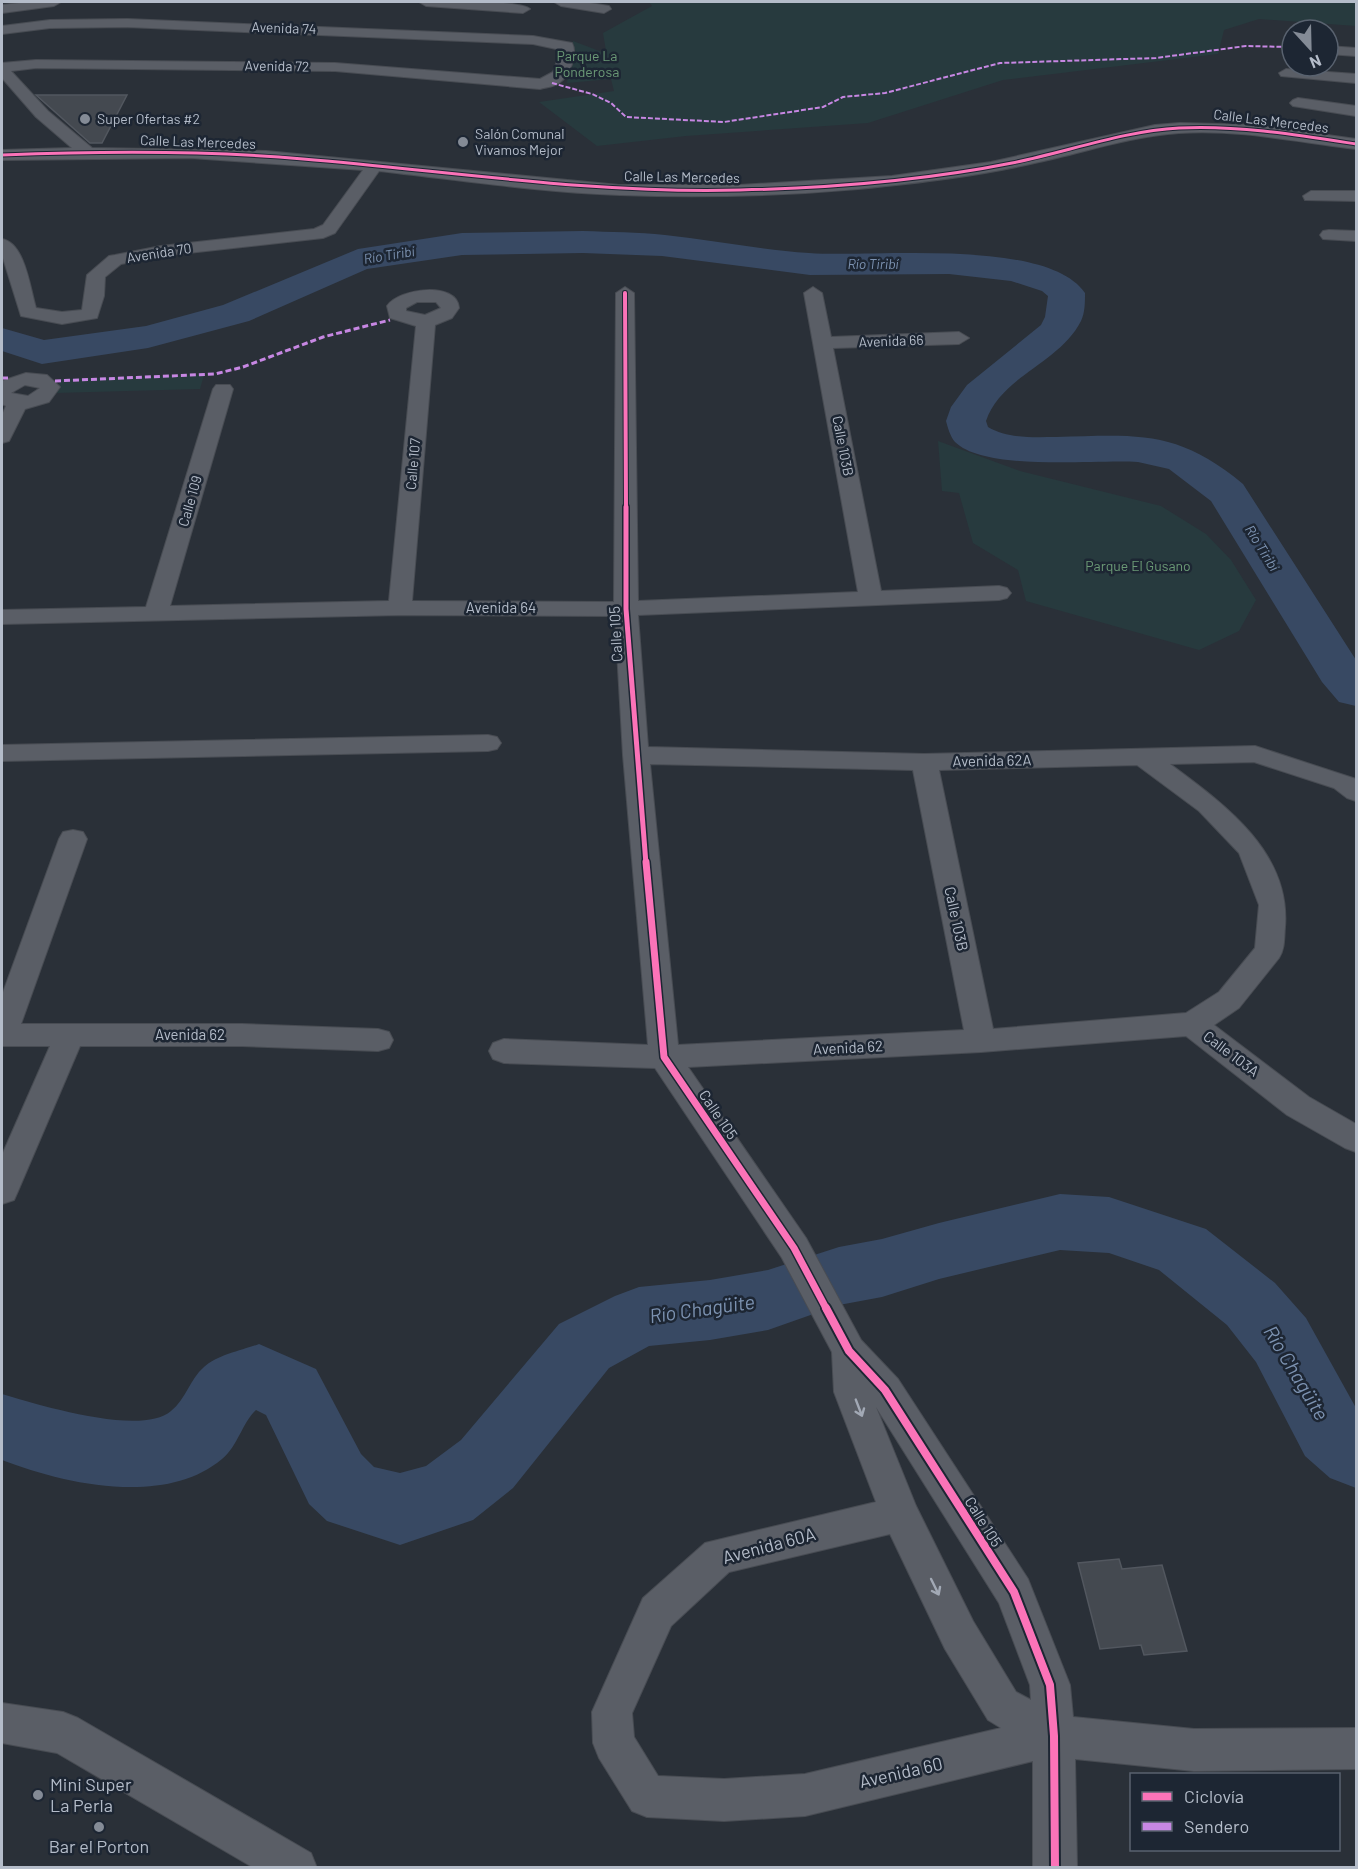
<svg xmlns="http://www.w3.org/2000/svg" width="1358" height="1869" font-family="Barlow,sans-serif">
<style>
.green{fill:#273a3e}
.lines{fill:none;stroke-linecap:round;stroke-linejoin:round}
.river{fill:#384963;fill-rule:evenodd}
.building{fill:#444950;stroke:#52575f;stroke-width:1.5}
.minor-casing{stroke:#484c53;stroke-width:2}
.minor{fill:#5a5e66;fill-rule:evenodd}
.quiet-far1{stroke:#c787e3;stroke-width:2;stroke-dasharray:5 2;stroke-linecap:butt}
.quiet{stroke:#c787e3;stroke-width:3;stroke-dasharray:6 3;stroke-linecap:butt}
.cycleway-far4-casing{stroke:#1d2633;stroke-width:5}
.cycleway-far3-casing{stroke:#1d2633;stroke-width:6}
.cycleway-far2-casing{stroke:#1d2633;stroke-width:8}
.cycleway-far1-casing{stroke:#1d2633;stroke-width:10}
.cycleway-casing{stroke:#1d2633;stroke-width:12}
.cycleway-far4{stroke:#fb73b8;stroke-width:3}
.cycleway-far3{stroke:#fb73b8;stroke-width:4}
.cycleway-far2{stroke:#fb73b8;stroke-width:5}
.cycleway-far1{stroke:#fb73b8;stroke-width:7}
.cycleway{stroke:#fb73b8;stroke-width:8}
.oneway{stroke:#a2a9b5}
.poi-dot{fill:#848b96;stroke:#1d2633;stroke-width:2}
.labels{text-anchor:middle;stroke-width:5;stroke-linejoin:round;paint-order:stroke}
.far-street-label{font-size:14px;fill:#b4bcc9;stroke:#1d2633}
.far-park-label{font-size:14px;fill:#6b9a76;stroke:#1d2633}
.far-poi-label{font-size:14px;fill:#b4bcc9;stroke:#1d2633;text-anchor:start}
.far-water-label{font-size:14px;font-style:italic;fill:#7c92b1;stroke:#1d2633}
.street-label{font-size:15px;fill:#b4bcc9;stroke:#1d2633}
.near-street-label{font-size:18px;fill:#b4bcc9;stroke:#1d2633}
.near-poi-label{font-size:18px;fill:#b4bcc9;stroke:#1d2633;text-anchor:start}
.near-water-label{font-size:20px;font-style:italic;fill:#7c92b1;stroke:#1d2633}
</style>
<rect width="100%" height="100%" fill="#2a3038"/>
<!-- green -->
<g class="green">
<path d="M 649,2 L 1356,2 L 1356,26 L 1259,19 L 1224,30 L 1218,54 L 1003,80 L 868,123 L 686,136 L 597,146 L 539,102 L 614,91 L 611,79 L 567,83 L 573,41 L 602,52 L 607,57 L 603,33 L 652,6 Z"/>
<path d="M 204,375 L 200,389 L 55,393 L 61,379 Z"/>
<path d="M 938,441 L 1020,471 L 1161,506 L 1206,534 L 1231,560 L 1256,600 L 1239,631 L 1199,650 L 1026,601 L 1018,570 L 973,543 L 959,493 L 942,491 Z"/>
</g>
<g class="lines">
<!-- river -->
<g class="river">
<path d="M 583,231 C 610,232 638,232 665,235 C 713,240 761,250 809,253 C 872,258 1047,237 1085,293 C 1085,302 1085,313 1081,321 C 1060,363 1001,376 986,421 L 988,427 C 1008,439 1034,437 1056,437 C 1137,435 1177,429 1243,484 L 1356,660 L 1356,706 L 1339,702 L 1322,682 L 1211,501 L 1169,469 L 1138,462 C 1095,459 986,472 955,442 C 950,436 948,428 946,421 L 951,407 L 967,385 L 1041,325 L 1045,317 L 1048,296 L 1042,291 L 1011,281 L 949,274 L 810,275 L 662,256 L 583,253 L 462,255 L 367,269 L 249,321 L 148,348 L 42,364 L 2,351 L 2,328 L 44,340 L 146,326 L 223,305 L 358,249 L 462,233 Z"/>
<path d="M 1060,1194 L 1109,1197 L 1206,1229 L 1275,1283 L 1306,1318 L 1356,1408 L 1356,1488 L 1330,1478 L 1305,1456 L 1256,1362 L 1227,1325 L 1159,1270 L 1109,1253 L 1060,1250 L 939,1279 L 882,1297 L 839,1305 L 768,1330 L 710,1340 L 649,1346 L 609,1368 L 513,1488 L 473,1520 L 400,1545 L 327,1521 L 309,1504 L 266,1415 L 256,1410 C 242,1423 238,1446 222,1459 C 165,1507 64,1484 2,1460 L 2,1394 C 36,1404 141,1437 171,1411 C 186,1399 190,1379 204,1367 C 217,1355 243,1350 259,1344 L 316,1369 L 361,1454 L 374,1467 L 400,1473 L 426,1466 L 461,1440 L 559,1324 L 615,1296 L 639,1287 L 710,1280 L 768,1270 L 839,1247 L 882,1239 L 939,1223 Z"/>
</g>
</g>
<!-- building -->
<g class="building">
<path d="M 36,95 L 127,95 L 102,143 L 90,143 Z"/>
<path d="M 1119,1559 L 1122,1569 L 1162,1565 L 1187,1651 L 1144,1655 L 1141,1645 L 1100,1649 L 1078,1563 Z"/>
</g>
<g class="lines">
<!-- minor casing -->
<g class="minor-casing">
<g id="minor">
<path d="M 27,2 L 61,2 L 54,6 L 2,13 L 2,5 Z"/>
<path d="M 419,2 C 435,0 521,0 530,9 L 523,13 L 426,6 Z"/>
<path d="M 554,2 L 584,2 L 609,6 L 611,9 L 604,13 L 561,6 Z"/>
<path d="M 127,19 L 533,36 L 572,43 C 578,54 570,76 559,83 C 554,87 546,87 540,89 L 335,71 L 36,68 L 11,71 L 48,111 L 92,148 L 266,151 L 619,185 L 740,185 L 892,176 L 991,162 L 1155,125 L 1180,123 L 1256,125 L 1356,139 L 1356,149 C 1297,142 1239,129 1179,133 C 1132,136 1085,152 1039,162 C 979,176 919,183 858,189 C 779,196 699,198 620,195 C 539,192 459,180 379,171 L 335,233 L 323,238 L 161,256 L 121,264 L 105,277 L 104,296 L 97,318 L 62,324 L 21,316 L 2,255 L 2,239 C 25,243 30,288 36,308 L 62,312 L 82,310 L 87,275 L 109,256 L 115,255 L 161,246 L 314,229 L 323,225 L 363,170 L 191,158 L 2,160 L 2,150 L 72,148 L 36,117 L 2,78 L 2,63 L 36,60 L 335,63 L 540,79 L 553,72 L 561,50 L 533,44 L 127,27 L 50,28 L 2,34 L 2,26 L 50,20 Z"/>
<path d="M 1289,43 L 1292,43 L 1292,51 L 1282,47 Z"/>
<path d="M 1328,46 L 1356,48 L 1356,56 L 1328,54 Z"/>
<path d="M 1286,69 L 1356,74 L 1356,83 L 1281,76 L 1279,73 Z"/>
<path d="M 1298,98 L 1356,106 L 1356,116 L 1293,106 L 1290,103 L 1293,100 Z"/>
<path d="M 1311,191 L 1356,191 L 1356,201 L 1305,200 L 1303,196 Z"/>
<path d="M 1329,230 L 1356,231 L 1356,241 L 1323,239 L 1320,235 L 1323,231 Z"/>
<path d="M 625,287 L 634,293 L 638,601 L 858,592 L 804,293 L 813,287 L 822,293 L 831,337 L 959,332 L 969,338 L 959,344 L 833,348 L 881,591 L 999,586 L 1007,588 L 1011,593 L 1007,598 L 999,600 L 638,615 L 648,747 L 924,754 L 1255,746 L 1356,779 L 1356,801 L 1347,798 L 1334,788 L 1254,762 L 1170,764 C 1224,804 1291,852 1285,927 C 1284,938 1285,949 1279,958 L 1239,1008 L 1214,1025 L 1309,1097 L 1356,1124 L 1356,1152 L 1345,1148 L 1287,1115 L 1186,1036 L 981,1052 L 688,1067 L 806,1238 L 861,1340 L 898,1379 L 1028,1579 L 1070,1685 L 1073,1717 L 1194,1729 L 1356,1728 L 1356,1769 L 1194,1771 L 1075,1759 L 1077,1868 L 1033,1868 L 1033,1761 L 805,1816 L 724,1821 L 647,1817 L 632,1811 L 599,1758 L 593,1743 L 592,1712 L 643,1598 L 705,1543 L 876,1502 L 834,1392 L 832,1352 L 782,1258 L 655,1068 L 504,1063 L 493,1059 L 489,1051 L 493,1043 L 504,1039 L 648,1045 L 623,755 L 615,616 L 400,615 L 2,624 L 2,610 L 146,607 L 213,389 L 216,385 L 230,385 L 233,389 L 170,606 L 389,601 L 416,326 L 390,318 L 387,306 C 399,288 457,281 459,308 L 452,318 L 435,325 L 412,601 L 614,602 L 616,293 ZM 417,302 L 436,302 L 441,308 L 425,315 L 406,311 L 406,308 ZM 650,764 L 913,770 L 964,1030 L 678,1045 ZM 1137,765 L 1199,811 L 1239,853 L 1259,905 L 1255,948 L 1219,992 L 1186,1013 L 993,1029 L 939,770 ZM 876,1407 L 999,1603 L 1030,1685 L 1031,1700 L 1016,1692 L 973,1621 L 916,1506 ZM 890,1534 L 945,1649 L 988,1720 L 1001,1728 L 805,1774 L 724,1779 L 658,1776 L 634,1737 L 632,1713 L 671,1626 L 729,1572 Z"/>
<path d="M 26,373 L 47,375 L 60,387 L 49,402 L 25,409 L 9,441 L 2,443 L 2,415 L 6,406 L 2,404 L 2,381 ZM 25,385 L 40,388 L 28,396 L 11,393 Z"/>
<path d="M 488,735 L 497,737 L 501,743 L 497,749 L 488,751 L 2,761 L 2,745 Z"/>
<path d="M 73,830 L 83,832 L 87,839 L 21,1024 L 242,1024 L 378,1029 L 389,1032 L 393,1040 L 389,1048 L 378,1051 L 242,1046 L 80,1046 L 18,1191 L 14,1200 L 2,1204 L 2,1155 L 50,1046 L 2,1046 L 2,995 L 59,839 L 63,832 Z"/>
<path d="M 2,1703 L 63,1712 L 78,1718 L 311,1853 L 317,1868 L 254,1868 L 57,1753 L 2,1743 Z"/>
</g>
</g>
<!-- minor -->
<use href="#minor" class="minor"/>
<!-- quiet-far1 -->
<path class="quiet-far1" d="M 552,83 L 592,94 L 611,103 L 626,117 L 724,122 L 823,107 L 843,97 L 885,93 L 1000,63 L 1156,58 L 1246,46 L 1289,47"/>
<!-- quiet -->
<g class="quiet">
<path d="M 2,378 L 9,378"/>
<path d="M 55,381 L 215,374 L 243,367 L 323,337 L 390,320"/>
</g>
<!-- cycleway-far4 casing -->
<g class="cycleway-far4-casing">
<path id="cycleway-far4" d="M 2,155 C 102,151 203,150 303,159 C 449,171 593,194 740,190 C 830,188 922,181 1012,163 C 1067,152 1123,131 1179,128 C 1238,125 1298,135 1356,144"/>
</g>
<!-- cycleway-far3 casing -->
<g class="cycleway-far3-casing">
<path id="cycleway-far3" d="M 625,293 L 626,509"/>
</g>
<!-- cycleway-far2 casing -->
<g class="cycleway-far2-casing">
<path id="cycleway-far2" d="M 626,507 L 626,609 L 646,864"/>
</g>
<!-- cycleway-far1 casing -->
<g class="cycleway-far1-casing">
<path id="cycleway-far1" d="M 646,862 L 664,1057 L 794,1248 L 827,1310"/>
</g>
<!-- cycleway casing -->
<g class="cycleway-casing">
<path id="cycleway" d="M 826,1308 L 849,1351 L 885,1390 L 1014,1592 L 1050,1685 L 1054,1736 L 1055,1868"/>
</g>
<!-- cycleway-far4 -->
<use href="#cycleway-far4" class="cycleway-far4"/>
<!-- cycleway-far3 -->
<use href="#cycleway-far3" class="cycleway-far3"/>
<!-- cycleway-far2 -->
<use href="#cycleway-far2" class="cycleway-far2"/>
<!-- cycleway-far1 -->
<use href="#cycleway-far1" class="cycleway-far1"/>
<!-- cycleway -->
<use href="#cycleway" class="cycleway"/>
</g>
<!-- one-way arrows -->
<defs><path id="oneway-shaft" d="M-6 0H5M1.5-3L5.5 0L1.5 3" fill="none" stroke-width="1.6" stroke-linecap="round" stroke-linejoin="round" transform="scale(1.5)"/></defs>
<g class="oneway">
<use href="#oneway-shaft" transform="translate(859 1408) rotate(69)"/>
<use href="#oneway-shaft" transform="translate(935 1587) rotate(64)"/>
</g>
<!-- markers -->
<g class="poi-dot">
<circle cx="85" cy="119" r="6"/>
<circle cx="463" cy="142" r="6"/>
<circle cx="38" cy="1795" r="6"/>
<circle cx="99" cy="1827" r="6"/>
</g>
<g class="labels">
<!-- far-street labels -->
<g class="far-street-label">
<text transform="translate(284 28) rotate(2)" y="5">Avenida 74</text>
<text transform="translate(277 66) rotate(1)" y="5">Avenida 72</text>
<text transform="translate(1271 121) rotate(7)" y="5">Calle Las Mercedes</text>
<text transform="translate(198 142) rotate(2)" y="5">Calle Las Mercedes</text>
<text transform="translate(682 177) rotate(1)" y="5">Calle Las Mercedes</text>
<text transform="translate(159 253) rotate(-9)" y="5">Avenida 70</text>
<text transform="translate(891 341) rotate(-2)" y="5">Avenida 66</text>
<text transform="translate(843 446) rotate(79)" y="5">Calle 103B</text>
<text transform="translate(413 464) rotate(-85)" y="5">Calle 107</text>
<text transform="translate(190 501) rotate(-74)" y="5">Calle 109</text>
</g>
<!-- far-park labels -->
<g class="far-park-label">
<text x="587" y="61">Parque La<tspan x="587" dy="16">Ponderosa</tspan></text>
<text x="1138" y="571">Parque El Gusano</text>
</g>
<!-- far-poi labels -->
<g class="far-poi-label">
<text x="97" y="124">Super Ofertas #2</text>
<text x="475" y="139">Salón Comunal<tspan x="475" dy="16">Vivamos Mejor</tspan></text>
</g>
<!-- far-water labels -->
<g class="far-water-label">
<text transform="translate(389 255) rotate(-9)" y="5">Río Tiribí</text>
<text x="873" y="269">Río Tiribí</text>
<text transform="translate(1262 548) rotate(58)" y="5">Río Tiribí</text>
</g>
<!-- street labels -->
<g class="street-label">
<text x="501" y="613">Avenida 64</text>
<text transform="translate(616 634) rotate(-93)" y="5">Calle 105</text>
<text transform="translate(992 761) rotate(-1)" y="5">Avenida 62A</text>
<text transform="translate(956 919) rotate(78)" y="5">Calle 103B</text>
<text x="190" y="1040">Avenida 62</text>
<text transform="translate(848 1048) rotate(-3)" y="5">Avenida 62</text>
<text transform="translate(1231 1054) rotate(37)" y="5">Calle 103A</text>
<text transform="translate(718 1115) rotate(56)" y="5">Calle 105</text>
<text transform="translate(983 1522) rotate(58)" y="5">Calle 105</text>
</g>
<!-- near-street labels -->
<g class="near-street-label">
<text transform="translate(769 1546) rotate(-15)" y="6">Avenida 60A</text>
<text transform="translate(901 1773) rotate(-13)" y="6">Avenida 60</text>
</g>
<!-- near-poi labels -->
<g class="near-poi-label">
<text x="50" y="1791">Mini Super<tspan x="50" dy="21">La Perla</tspan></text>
<text x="99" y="1853" text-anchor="middle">Bar el Porton</text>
</g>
<!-- near-water labels -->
<g class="near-water-label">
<text transform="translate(702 1309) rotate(-8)" y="7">Río Chagüite</text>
<text transform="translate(1296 1373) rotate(59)" y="7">Río Chagüite</text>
</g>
</g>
<!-- border -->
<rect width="1358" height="1869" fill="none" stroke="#b4bcc9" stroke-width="6"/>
<!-- legend -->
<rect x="1130" y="1773" width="210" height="78" fill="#1d2633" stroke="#59626f" stroke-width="1.5"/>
<rect x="1142" y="1792" width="30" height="9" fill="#fb73b8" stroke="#59626f" stroke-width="1.5"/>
<text x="1184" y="1803" font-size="18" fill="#b4bcc9">Ciclovía</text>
<rect x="1142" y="1822" width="30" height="9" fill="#c787e3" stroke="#59626f" stroke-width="1.5"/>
<text x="1184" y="1833" font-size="18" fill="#b4bcc9">Sendero</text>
<!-- north arrow -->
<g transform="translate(1310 48) rotate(158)"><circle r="28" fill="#1d2633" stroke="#59626f" stroke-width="1.5"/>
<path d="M0-4.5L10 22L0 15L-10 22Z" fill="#848b96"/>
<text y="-9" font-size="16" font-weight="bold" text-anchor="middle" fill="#b4bcc9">N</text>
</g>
</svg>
